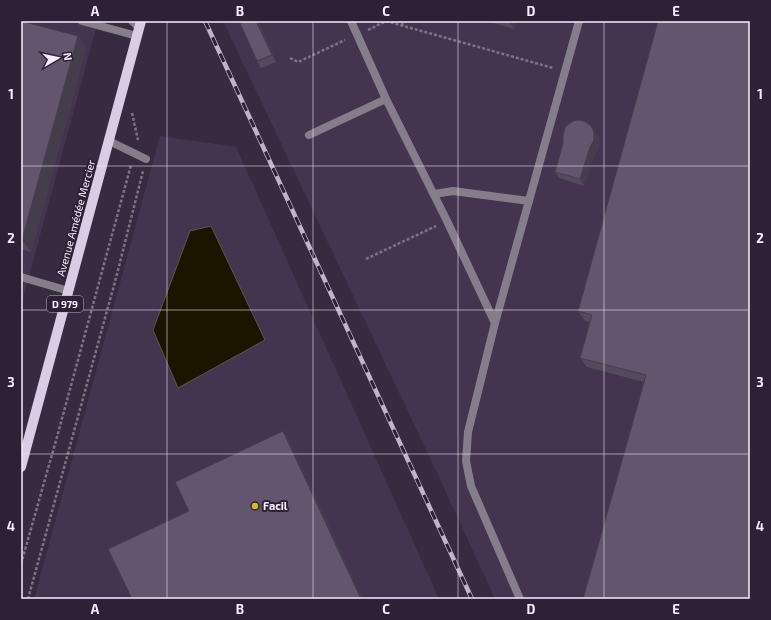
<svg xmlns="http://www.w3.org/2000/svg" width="771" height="620" font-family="'Exo 2',sans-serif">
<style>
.built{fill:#453450}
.water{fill:#1b1500;stroke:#5d564c}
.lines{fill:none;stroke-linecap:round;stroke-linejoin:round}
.path{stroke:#7e7286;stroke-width:2.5;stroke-dasharray:3 2;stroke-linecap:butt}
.lane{stroke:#857e8a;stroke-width:8}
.primary{stroke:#dacce4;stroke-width:10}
.rail-casing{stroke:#c0b5c7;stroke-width:4.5}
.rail{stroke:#2e2036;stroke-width:3;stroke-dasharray:9;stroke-linecap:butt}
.wall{fill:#55495e}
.shaded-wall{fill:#453c4c}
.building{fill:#63556d;stroke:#453c4c}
.grid{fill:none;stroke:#f7eefd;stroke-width:1;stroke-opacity:0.55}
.poi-dot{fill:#d4b635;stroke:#2e2036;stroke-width:1.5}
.labels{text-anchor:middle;stroke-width:4;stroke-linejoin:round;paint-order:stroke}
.shield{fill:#2e2036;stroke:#bbb0c1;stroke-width:1}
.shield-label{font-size:10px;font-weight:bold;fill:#f7eefd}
.street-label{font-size:11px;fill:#f7eefd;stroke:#2e2036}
.poi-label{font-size:11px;font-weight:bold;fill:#f7eefd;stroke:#2e2036;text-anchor:start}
.neatline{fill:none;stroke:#f7eefd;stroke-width:1.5}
.grid-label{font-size:13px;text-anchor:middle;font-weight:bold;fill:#f7eefd}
</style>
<rect width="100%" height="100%" fill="#382a41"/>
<!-- built -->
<g class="built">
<path d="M 21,21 L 98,21 L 22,302 L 21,302 Z"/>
<path d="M 223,21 L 750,21 L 750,599 L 495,599 L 439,477 Z"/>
<path d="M 160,136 L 236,147 L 439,599 L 34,599 Z"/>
</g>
<!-- water -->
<path class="water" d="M 211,226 L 265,340 L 178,388 L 153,330 L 190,231 Z"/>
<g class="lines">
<!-- path -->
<g class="path">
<path d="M 402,26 L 403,21"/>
<path d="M 368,30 L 386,21 L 553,68"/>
<path d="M 290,58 L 298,62 L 345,40"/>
<path d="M 132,113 L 138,140"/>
<path d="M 366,259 L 436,226"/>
<path d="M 21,564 L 57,437 L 131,165"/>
<path d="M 28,599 L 116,278 L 143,171"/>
</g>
<!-- lane -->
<g class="lane">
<path d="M 82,21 L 137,36"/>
<path d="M 132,21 L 139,28"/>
<path d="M 351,21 L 386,99 L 447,221 L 495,323"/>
<path d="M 309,135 L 386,99"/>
<path d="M 109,141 L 146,159"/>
<path d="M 434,194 L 453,191 L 529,201"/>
<path d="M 21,277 L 69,291"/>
<path d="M 520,599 L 471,486 L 466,461 L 468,432 L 495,323 L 579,21"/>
</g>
<!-- primary -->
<path class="primary" d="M 21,467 L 141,21"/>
<!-- rail casing -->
<g class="rail-casing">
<path id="rail" d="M 205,21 L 472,599"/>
</g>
<!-- rail -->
<use href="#rail" class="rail"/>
</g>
<!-- wall -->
<g class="wall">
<path d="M 21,21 L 78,36 L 86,48 L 31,252 L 21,249 Z"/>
<path d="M 258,21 L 276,62 L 261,68 L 257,61 Z"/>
<path d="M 486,21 L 516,21 L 514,29 Z"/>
<path d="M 750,21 L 644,382 L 587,367 L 580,358 L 590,322 L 585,321 L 578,311 Z"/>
<path d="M 598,135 L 599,141 L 599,147 L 595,154 L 584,186 L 559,178 L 555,172 Z"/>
</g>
<!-- shaded-wall -->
<g class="shaded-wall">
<path d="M 256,21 L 258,21 L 276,62 L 272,55 Z"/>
<path d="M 509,21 L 516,21 L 514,29 Z"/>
<path d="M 78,36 L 86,48 L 31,252 L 22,240 Z"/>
<path d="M 593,129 L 598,135 L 599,141 L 599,147 L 595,154 L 584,186 L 580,179 Z"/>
<path d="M 283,431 L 290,441 L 363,599 L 361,599 Z"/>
</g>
<!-- building -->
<g class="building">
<path d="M 21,21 L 78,36 L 22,240 L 21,239 Z"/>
<path d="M 239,21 L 256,21 L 272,55 L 257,61 Z"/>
<path d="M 658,21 L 750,21 L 750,599 L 583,599 L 646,375 L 580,358 L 592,315 L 578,311 Z"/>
<path d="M 578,120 L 584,121 L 590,125 L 593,129 L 594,134 L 594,140 L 590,147 L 580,179 L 555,172 L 563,143 L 563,136 L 565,127 L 573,121 Z"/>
<path d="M 283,431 L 361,599 L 132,599 L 108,549 L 189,511 L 175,482 Z"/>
</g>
<!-- grid -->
<path class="grid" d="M 167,21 L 167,599M 313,21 L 313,599M 458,21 L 458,599M 604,21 L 604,599M 21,166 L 750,166M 21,310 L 750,310M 21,454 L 750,454"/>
<!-- markers -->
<circle class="poi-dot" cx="255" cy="506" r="4"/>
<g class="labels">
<!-- shield labels -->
<rect class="shield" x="47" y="296" width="36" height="16" rx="3"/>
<g class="shield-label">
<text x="65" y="308">D 979</text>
</g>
<!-- street labels -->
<g class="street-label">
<text transform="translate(76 218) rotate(-75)" y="4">Avenue Amédée Mercier</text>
</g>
<!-- poi labels -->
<g class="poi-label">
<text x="263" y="510">Facil</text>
</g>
</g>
<!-- border -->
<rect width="771" height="620" fill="none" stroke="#2e2036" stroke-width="44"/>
<!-- north arrow -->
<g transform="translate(58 58) rotate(81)" stroke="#2e2036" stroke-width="3" paint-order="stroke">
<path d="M0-3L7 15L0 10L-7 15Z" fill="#f7eefd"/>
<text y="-6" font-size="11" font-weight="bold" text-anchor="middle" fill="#f7eefd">N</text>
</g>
<rect x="22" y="22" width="727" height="576" class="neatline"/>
<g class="grid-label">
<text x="95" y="16">A</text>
<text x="240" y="16">B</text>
<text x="386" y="16">C</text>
<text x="531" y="16">D</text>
<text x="676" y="16">E</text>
<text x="11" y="99">1</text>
<text x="760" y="99">1</text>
<text x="11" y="243">2</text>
<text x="760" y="243">2</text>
<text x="11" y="387">3</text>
<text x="760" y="387">3</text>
<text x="11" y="531">4</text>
<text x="760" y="531">4</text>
<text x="95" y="614">A</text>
<text x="240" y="614">B</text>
<text x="386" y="614">C</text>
<text x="531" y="614">D</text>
<text x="676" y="614">E</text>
</g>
</svg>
